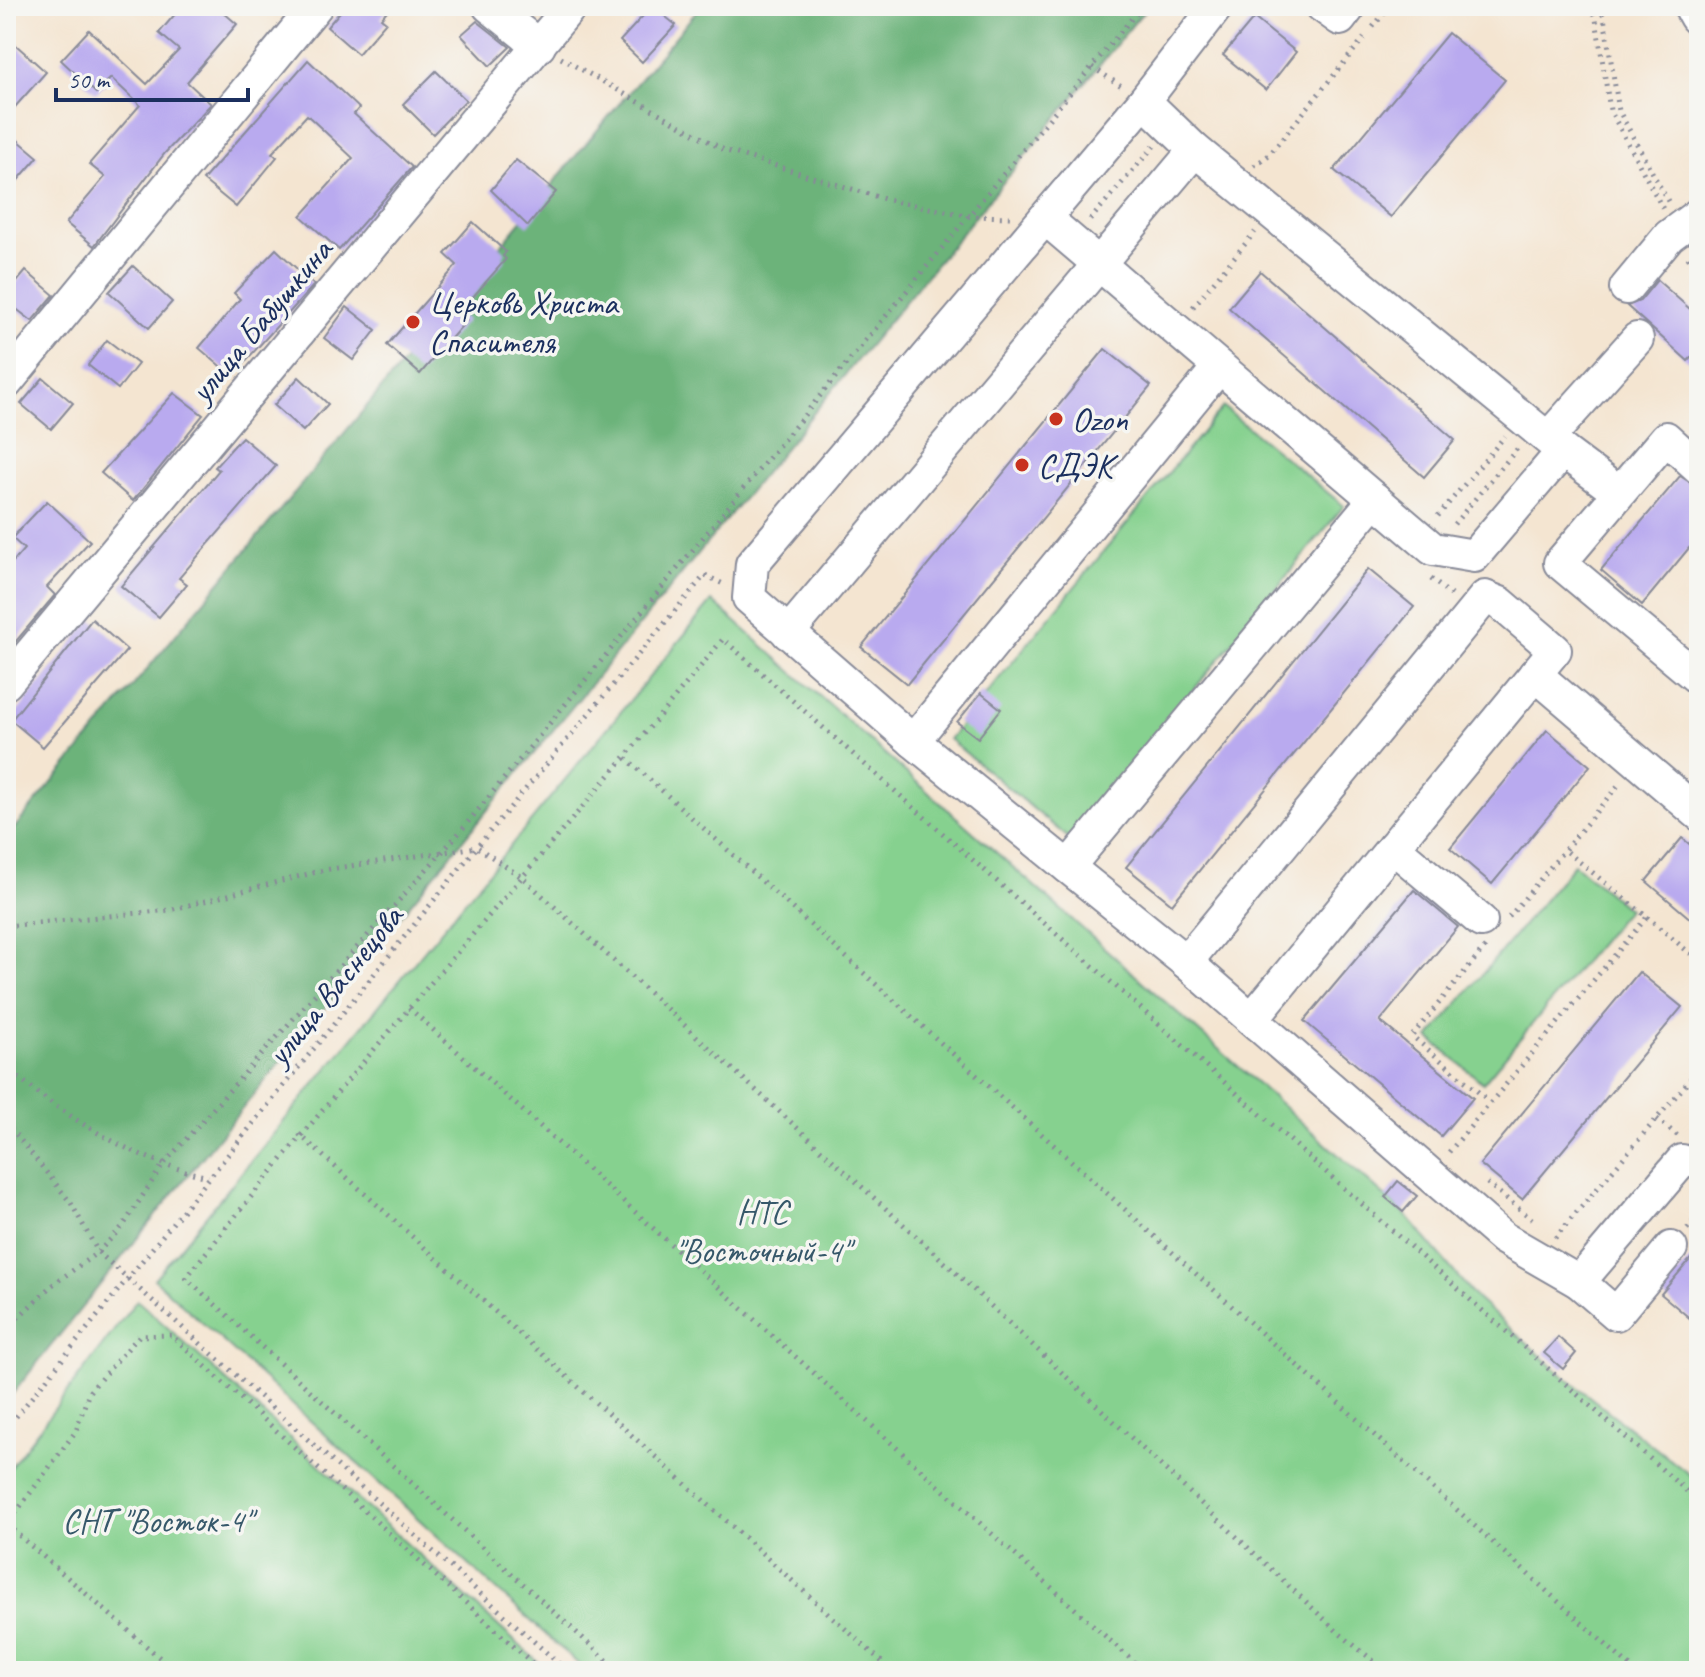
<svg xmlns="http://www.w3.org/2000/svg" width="1705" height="1677" font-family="Caveat,sans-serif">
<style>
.green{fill:#86d18f;stroke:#508076;stroke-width:2}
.forest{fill:#6cb37a;stroke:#44716c;stroke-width:2}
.building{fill:#b9aaef}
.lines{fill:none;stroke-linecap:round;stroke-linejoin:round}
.minor-casing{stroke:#888a98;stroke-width:36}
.major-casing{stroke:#888a98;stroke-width:44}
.path{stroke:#888a98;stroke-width:5;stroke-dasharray:2 6;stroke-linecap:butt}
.minor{stroke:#fff;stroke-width:32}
.major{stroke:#fff;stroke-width:40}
.poi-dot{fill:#c8321e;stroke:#f6f6f2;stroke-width:3}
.labels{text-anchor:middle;stroke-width:7;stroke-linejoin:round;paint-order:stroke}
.poi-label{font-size:34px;fill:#1b2f5e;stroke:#f6f6f2;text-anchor:start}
.street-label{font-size:34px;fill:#1b2f5e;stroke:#f6f6f2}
.park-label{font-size:34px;fill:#36586a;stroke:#f6f6f2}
</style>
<rect width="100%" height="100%" fill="#f6f6f2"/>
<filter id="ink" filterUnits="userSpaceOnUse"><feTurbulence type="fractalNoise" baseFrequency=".0125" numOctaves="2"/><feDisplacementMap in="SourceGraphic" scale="16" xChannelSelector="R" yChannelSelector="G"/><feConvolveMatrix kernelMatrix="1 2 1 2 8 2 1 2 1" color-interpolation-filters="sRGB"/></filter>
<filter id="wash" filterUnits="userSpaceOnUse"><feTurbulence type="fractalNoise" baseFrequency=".006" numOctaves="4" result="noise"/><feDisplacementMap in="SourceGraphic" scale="32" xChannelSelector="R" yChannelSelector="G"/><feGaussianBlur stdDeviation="1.8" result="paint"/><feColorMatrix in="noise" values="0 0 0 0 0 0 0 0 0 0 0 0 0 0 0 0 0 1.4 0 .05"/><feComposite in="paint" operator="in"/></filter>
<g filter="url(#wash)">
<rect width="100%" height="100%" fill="#f4e5d1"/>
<!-- green -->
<g class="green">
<path d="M 1223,407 L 1344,506 L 1071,840 L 949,739 Z"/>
<path d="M 712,601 L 1404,1213 L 1476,1298 L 1567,1379 L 1699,1482 L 1699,1671 L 586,1671 L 154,1279 Z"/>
<path d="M 1574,864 L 1628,909 L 1483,1083 L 1429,1038 Z"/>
<path d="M 137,1300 L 548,1671 L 6,1671 L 6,1473 Z"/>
</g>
<!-- forest -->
<path class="forest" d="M 701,6 L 1148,6 L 192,1170 L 6,1402 L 6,838 Z"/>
<g id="blocks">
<!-- building -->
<g class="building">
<path d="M 182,6 L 216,6 L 237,24 L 187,82 L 211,104 L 165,153 L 94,246 L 66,223 L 105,177 L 89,164 L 140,105 L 111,78 L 96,93 L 61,60 L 89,30 L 147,84 L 179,50 L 159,33 Z"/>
<path d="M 345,6 L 391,6 L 381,18 L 386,22 L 358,54 L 327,27 Z"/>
<path d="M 652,6 L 676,25 L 642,62 L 620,41 Z"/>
<path d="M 1254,18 L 1296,52 L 1266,90 L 1223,55 Z"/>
<path d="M 477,21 L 510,47 L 490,66 L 461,35 Z"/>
<path d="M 1448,33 L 1505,80 L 1391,217 L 1334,170 Z"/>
<path d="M 6,36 L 46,72 L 6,117 Z"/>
<path d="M 308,60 L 359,108 L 354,114 L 412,167 L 339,250 L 301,216 L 353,158 L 307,115 L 272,153 L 277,157 L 236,207 L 203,180 Z"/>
<path d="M 436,71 L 466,100 L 433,134 L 403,104 Z"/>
<path d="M 6,130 L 38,157 L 6,194 Z"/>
<path d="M 516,160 L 556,192 L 528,226 L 491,190 Z"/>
<path d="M 473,222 L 506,252 L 503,256 L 506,259 L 459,313 L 467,320 L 420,374 L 387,345 L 457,265 L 445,254 Z"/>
<path d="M 276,249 L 314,285 L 232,376 L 199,348 L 240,299 L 234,293 Z"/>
<path d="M 133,266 L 172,302 L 149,328 L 109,292 Z"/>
<path d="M 26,271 L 54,295 L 32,321 L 6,301 L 6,295 Z"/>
<path d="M 1260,271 L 1455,440 L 1424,477 L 1229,308 Z"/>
<path d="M 1657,280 L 1699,317 L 1699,349 L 1688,361 L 1627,306 L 1640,301 Z"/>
<path d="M 347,307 L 376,330 L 353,360 L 324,338 Z"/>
<path d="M 107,340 L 138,364 L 118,389 L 88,365 Z"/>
<path d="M 1105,349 L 1151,386 L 907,684 L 861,647 Z"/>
<path d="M 299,377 L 328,404 L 303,431 L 274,405 Z"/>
<path d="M 43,378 L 73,403 L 51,429 L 21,404 Z"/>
<path d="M 174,393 L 203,415 L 133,501 L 101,473 Z"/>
<path d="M 242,437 L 276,466 L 179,578 L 187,584 L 159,617 L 121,586 L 219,470 L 215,467 Z"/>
<path d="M 1680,476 L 1699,488 L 1699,556 L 1689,548 L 1642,605 L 1601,570 Z"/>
<path d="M 47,501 L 90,541 L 47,587 L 55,595 L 6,653 L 6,570 L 24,549 L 12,538 Z"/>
<path d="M 1368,569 L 1414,607 L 1172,904 L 1126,867 Z"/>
<path d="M 92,619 L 127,650 L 43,747 L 11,720 Z"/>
<path d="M 981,693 L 1001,709 L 978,738 L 957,722 Z"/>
<path d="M 1547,730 L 1590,766 L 1492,884 L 1450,848 Z"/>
<path d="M 1682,838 L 1699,852 L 1699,926 L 1646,881 Z"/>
<path d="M 1414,890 L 1458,927 L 1380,1021 L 1473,1098 L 1441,1136 L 1304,1021 Z"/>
<path d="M 1639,972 L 1682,1007 L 1522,1199 L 1480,1164 Z"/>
<path d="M 1398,1181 L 1417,1196 L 1403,1212 L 1385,1197 Z"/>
<path d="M 1699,1249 L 1699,1326 L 1661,1294 Z"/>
<path d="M 1558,1337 L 1576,1353 L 1563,1369 L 1544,1353 Z"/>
</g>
</g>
</g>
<g filter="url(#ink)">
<use href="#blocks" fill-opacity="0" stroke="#888a98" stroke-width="2"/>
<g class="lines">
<!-- minor casing -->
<g class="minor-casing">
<g id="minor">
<path d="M 489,6 L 539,46"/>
<path d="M 1217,6 L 1144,101 L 752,564 L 749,598 L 913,741 L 1219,367"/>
<path d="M 1322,6 L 1340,19 L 1350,6"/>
<path d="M 1045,218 L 1433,549 L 1474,556 L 1563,451 L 1195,150 L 1144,101"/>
<path d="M 1626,288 L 1669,236 L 1699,214"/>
<path d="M 6,383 L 316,6"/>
<path d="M 1549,437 L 1637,339"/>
<path d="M 1563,451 L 1619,493"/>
<path d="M 1699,468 L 1666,438 L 1560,563 L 1699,679"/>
<path d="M 788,633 L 1195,150"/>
<path d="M 1535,674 L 1699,814"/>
<path d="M 6,683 L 571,6"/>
<path d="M 913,741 L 1068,867"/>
<path d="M 1393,847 L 1481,921"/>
<path d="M 1186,962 L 1503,1238 L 1579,1282 L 1682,1161"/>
<path d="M 1252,1019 L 1555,650 L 1500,603 L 1485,597 L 1186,962 L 1068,867 L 1375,499"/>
<path d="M 1579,1282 L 1616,1314 L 1671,1248"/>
</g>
</g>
<!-- major casing -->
<g class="major-casing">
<path id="major" d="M 1694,6 L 1699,15"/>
</g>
<!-- path -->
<g class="path">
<path d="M 1590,6 L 1596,19 L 1610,110 L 1663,209"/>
<path d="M 1599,6 L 1604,17 L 1619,111 L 1670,205"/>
<path d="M 1373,27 L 1390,6"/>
<path d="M 561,58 L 724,150 L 888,200 L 971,216 L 1010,217"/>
<path d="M 1092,67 L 1123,87"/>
<path d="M 1254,166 L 1269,155 L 1364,38"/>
<path d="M 1090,220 L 1154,146"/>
<path d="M 1688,257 L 1699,279"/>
<path d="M 1193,307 L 1255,232"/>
<path d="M 1438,516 L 1505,436"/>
<path d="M 1454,524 L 1517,449"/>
<path d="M 1431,579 L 1451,595"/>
<path d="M 626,758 L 1635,1671"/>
<path d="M 1509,917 L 1620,783"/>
<path d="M 1647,917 L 1699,961"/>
<path d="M 6,926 L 170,910 L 324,870 L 477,847 L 523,878 L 940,1258 L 1339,1633 L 1386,1671"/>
<path d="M 1485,947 L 1412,1036 L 1489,1101"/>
<path d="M 409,1008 L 1144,1671"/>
<path d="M 6,1067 C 66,1118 131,1159 208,1177"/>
<path d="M 1657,1119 L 1678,1136"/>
<path d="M 6,1122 L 71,1203 L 98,1252 L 567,1671"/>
<path d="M 299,1134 L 892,1671"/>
<path d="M 1449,1152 L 1647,917 L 1565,850"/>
<path d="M 1487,1183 L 1532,1219"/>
<path d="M 1687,1229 L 1699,1215"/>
<path d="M 1555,1238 L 1699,1069"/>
<path d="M 6,1329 L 51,1286 L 98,1252 L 123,1226 L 162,1166 L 459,833 L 1142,6"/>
<path d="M 6,1429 L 477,847 L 705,575 L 723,584"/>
<path d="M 7,1525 L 175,1671"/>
<path d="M 6,1526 L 76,1431 L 89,1392 L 139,1336 L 171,1335 L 541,1671"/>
<path d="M 619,1671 L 186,1278 C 358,1059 547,855 723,639 L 1699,1502"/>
</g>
<!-- minor -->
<use href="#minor" class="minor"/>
<!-- major -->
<use href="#major" class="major"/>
</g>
</g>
<!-- markers -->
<g class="poi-dot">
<circle cx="413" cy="322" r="8"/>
<circle cx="1056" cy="419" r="8"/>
<circle cx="1022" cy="465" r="8"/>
</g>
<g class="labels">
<!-- poi labels -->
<g class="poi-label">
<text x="429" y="314">Церковь Христа<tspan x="429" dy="39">Спасителя</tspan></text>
<text x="1072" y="431">Ozon</text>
<text x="1038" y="477">СДЭК</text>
</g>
<!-- street labels -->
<g class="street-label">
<text transform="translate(260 320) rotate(-50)" y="12">улица Бабушкина</text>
<text transform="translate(334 985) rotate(-51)" y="12">улица Васнецова</text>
</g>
<!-- park labels -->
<g class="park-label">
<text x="762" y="1223">НТС<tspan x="762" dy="39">"Восточный-4"</tspan></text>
<text x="157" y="1532">СНТ "Восток-4"</text>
</g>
</g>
<!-- margin -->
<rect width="1705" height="1677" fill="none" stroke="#f6f6f2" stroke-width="32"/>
<!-- scale -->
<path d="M56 88v12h192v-12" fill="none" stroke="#1b2f5e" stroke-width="4"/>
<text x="68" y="88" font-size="24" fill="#1b2f5e" stroke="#f6f6f2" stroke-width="6" paint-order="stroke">50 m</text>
</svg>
